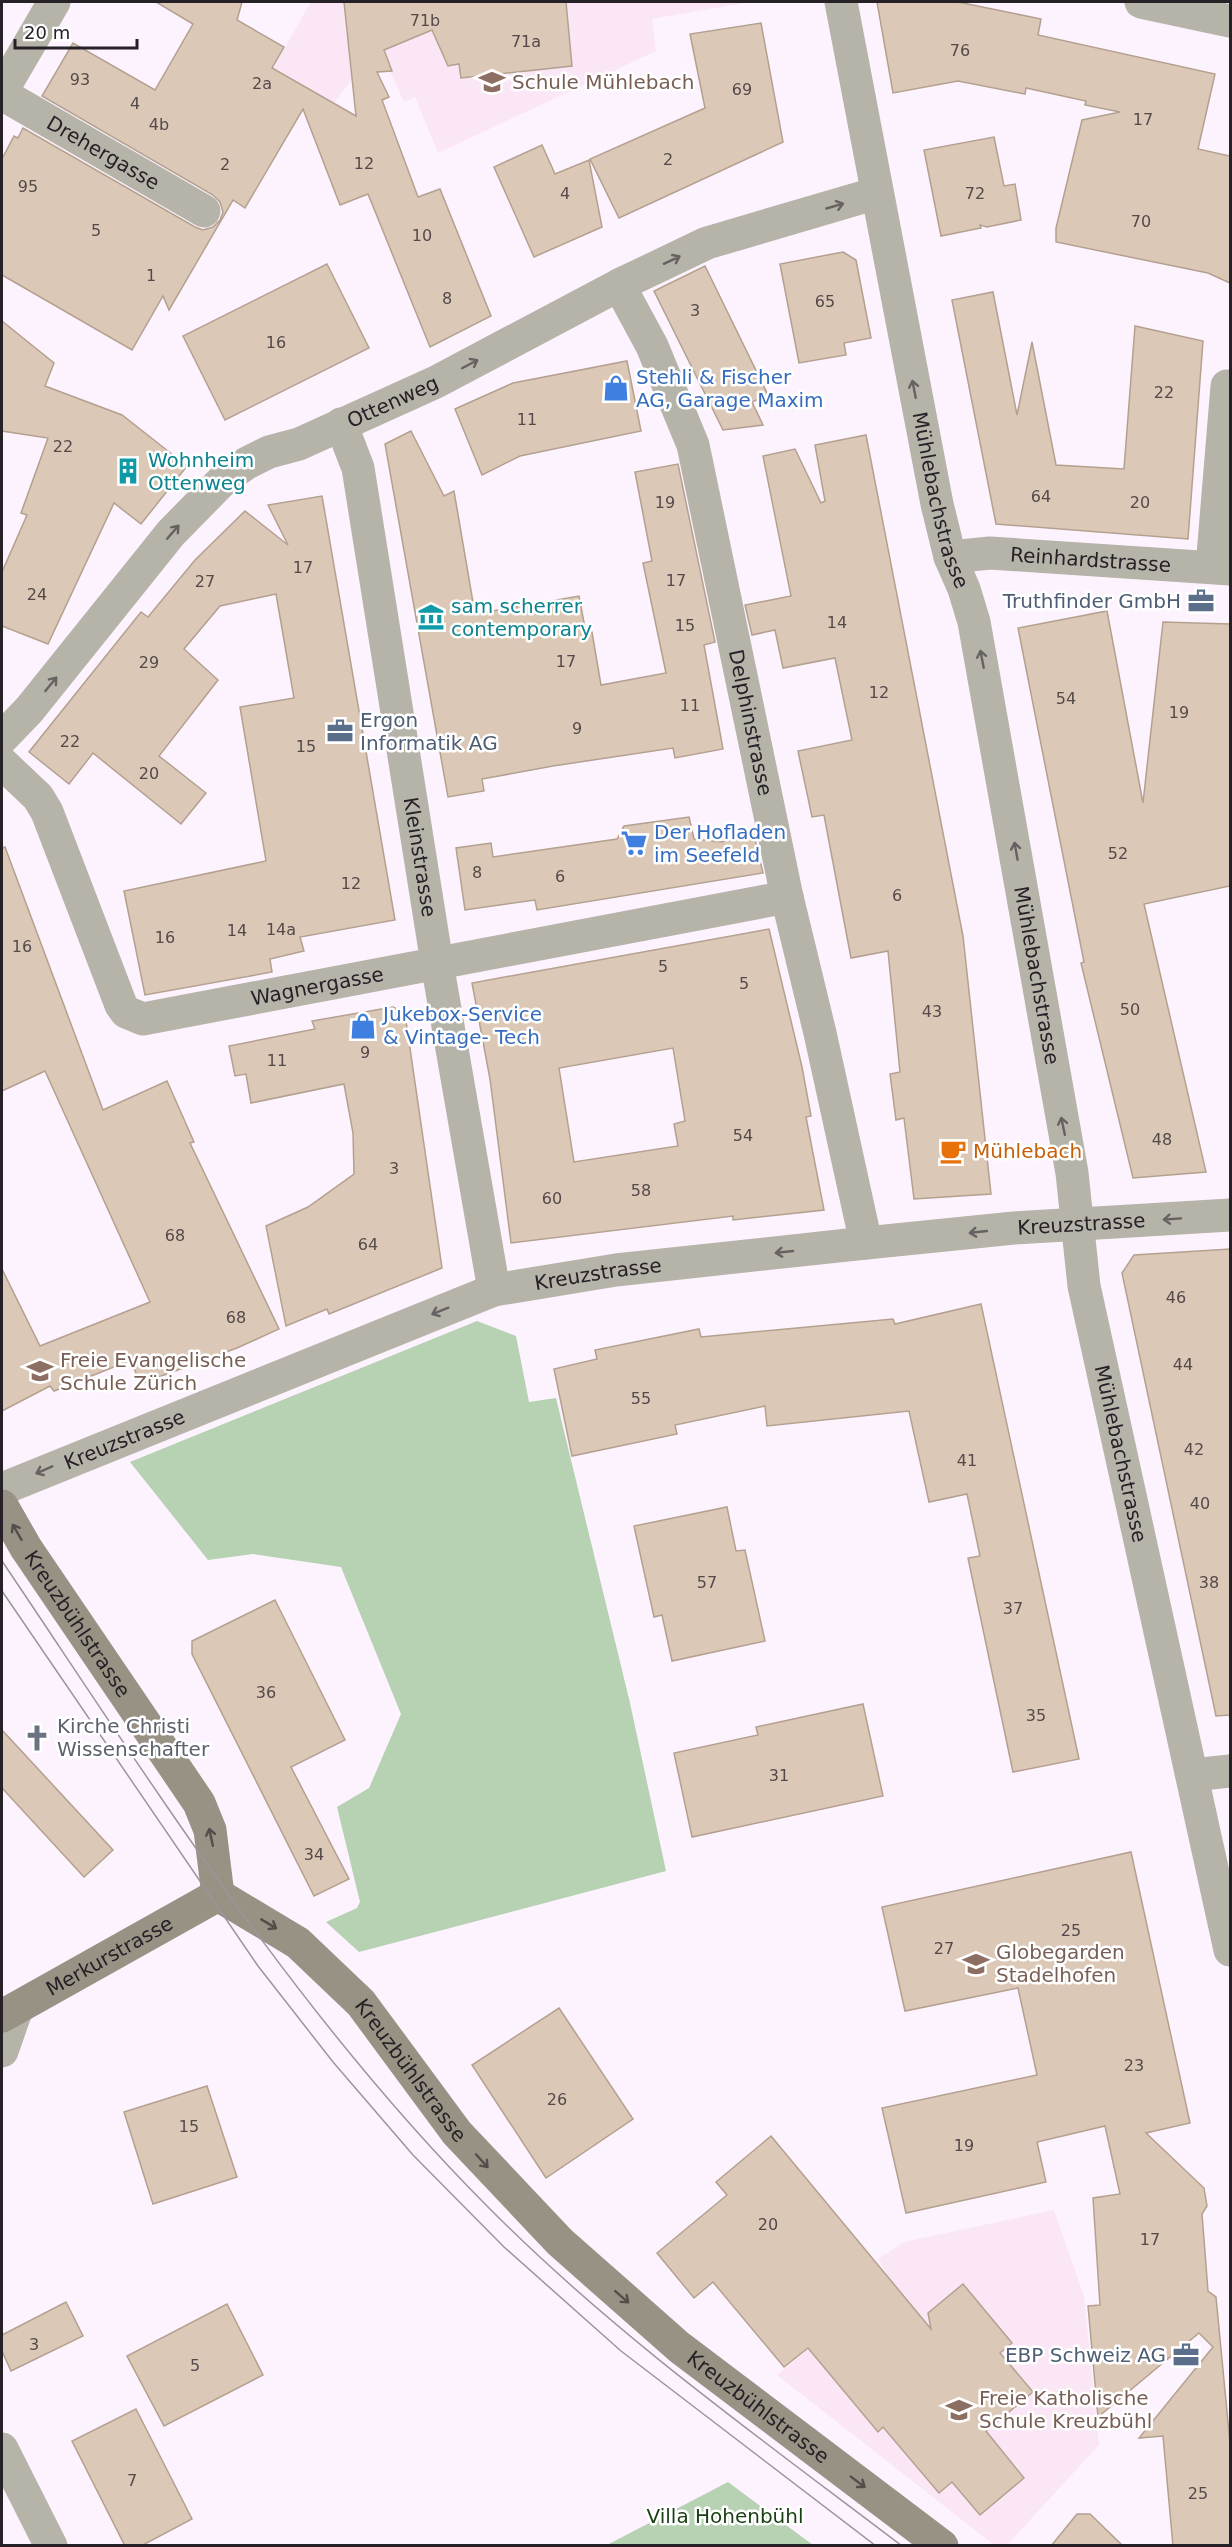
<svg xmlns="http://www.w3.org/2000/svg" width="1232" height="2547" font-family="'DejaVu Sans',sans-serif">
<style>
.education{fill:#fae6f5}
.green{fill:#b7d1b3}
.building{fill:#dcc8b6;stroke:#b4a08f;stroke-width:1.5;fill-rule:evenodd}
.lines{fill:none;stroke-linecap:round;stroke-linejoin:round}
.street{stroke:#b6b3a9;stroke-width:33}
.secondary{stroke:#979283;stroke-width:33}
.tram{stroke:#9c949d;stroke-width:1.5}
.oneway{stroke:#676262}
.oneway2{stroke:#534e4c}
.labels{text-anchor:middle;stroke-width:5;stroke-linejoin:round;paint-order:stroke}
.number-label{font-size:16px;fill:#544a4b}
.education-label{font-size:20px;fill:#785e54;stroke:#fff;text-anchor:start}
.street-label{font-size:20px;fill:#262027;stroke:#fff}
.shop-label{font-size:20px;fill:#366cbe;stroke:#fff;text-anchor:start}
.culture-label{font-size:20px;fill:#0d838f;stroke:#fff;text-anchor:start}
.service-label{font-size:20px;fill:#4e5e75;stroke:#fff;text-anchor:end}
.food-label{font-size:20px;fill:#c56008;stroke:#fff;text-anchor:start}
.worship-label{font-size:20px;fill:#5b616d;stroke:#fff;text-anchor:start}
.park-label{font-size:20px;fill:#193e14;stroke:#fff}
</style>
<rect width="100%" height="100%" fill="#fdf3ff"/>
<!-- education -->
<g class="education">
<path d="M 311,2 L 750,2 L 652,19 L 656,51 L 438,153 L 415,97 L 404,102 L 385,61 L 365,61 L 334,103 L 273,68 Z"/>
<path d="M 1054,2210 L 1084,2296 L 1099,2445 L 1007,2545 L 994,2545 L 777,2375 L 890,2280 L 878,2259 L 904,2242 Z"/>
</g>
<!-- green -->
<g class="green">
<path d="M 477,1321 L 516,1336 L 529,1402 L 556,1398 L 630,1703 L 666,1871 L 359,1952 L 326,1922 L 357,1908 L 360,1902 L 337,1807 L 369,1788 L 401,1714 L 341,1567 L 253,1554 L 208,1560 L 130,1462 Z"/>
<path d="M 728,2482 L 813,2545 L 607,2545 Z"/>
</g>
<!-- building -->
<g class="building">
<path d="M 156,2 L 242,2 L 237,20 L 284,47 L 272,68 L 356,116 L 344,2 L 566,2 L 572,66 L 461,78 L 459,64 L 448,66 L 432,30 L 384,50 L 392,71 L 377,72 L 389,97 L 382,100 L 418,197 L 440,189 L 491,316 L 430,347 L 368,194 L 340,205 L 303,109 L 245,208 L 233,200 L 169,310 L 163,296 L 132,350 L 2,275 L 2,159 L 14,136 L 18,138 L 23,128 L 195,227 L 203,230 L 213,227 L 220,220 L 223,212 L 220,202 L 213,195 L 42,96 L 73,43 L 155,90 L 193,24 Z"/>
<path d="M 877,2 L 958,2 L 1041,19 L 1038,35 L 1215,74 L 1198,149 L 1230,156 L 1230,283 L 1208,273 L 1056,242 L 1056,228 L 1082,120 L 1120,112 L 1085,105 L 1086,101 L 1026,88 L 1025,94 L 958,81 L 893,93 Z"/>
<path d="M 761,23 L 783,142 L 619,218 L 590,159 L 705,108 L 690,34 Z"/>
<path d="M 994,137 L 1004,186 L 1015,184 L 1021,220 L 987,227 L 980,225 L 981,228 L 941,236 L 924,150 Z"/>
<path d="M 542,145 L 555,174 L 589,160 L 602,227 L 534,257 L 494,167 Z"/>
<path d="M 843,252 L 856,260 L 871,338 L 844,343 L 846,355 L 799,363 L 780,264 Z"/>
<path d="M 327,264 L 369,348 L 225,420 L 183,336 Z"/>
<path d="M 705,266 L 768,395 L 752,402 L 763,425 L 723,430 L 654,291 Z"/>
<path d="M 993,292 L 1017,415 L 1032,342 L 1056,465 L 1124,469 L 1135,326 L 1203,341 L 1188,539 L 996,524 L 952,300 Z"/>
<path d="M 2,321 L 54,363 L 45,386 L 122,415 L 187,466 L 141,524 L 114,503 L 48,644 L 2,626 L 2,572 L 27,515 L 21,513 L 48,438 L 2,431 Z"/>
<path d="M 627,361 L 641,431 L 520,456 L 482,475 L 455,409 L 513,383 Z"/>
<path d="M 411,431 L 444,496 L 454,491 L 475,614 L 579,596 L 586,633 L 592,632 L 601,685 L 666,673 L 643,563 L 652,561 L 635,472 L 678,464 L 715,642 L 704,645 L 723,749 L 675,758 L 673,748 L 553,766 L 482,779 L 484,791 L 448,797 L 385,444 Z"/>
<path d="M 866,435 L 963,936 L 991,1194 L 914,1199 L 904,1118 L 896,1120 L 890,1074 L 900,1072 L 888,951 L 851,958 L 824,815 L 812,817 L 798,751 L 852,740 L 835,658 L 783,668 L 775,630 L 752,635 L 745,605 L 791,596 L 763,456 L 795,449 L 821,503 L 825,501 L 815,445 Z"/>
<path d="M 322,496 L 395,920 L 300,937 L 304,951 L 270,959 L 272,972 L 145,995 L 124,891 L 266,861 L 240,707 L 294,698 L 276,594 L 220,606 L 184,649 L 218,680 L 159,756 L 206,793 L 181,824 L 93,753 L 69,784 L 29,752 L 141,612 L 148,617 L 195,560 L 245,511 L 288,545 L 268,505 Z"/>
<path d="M 1107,611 L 1143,803 L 1163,622 L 1230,624 L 1230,886 L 1144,904 L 1206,1172 L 1133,1178 L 1081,963 L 1084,962 L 1018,628 Z"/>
<path d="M 689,817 L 694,839 L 721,842 L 754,835 L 763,873 L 537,910 L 535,900 L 465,910 L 456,848 L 491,843 L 493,857 L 617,839 L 624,826 Z"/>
<path d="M 5,847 L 103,1110 L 167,1081 L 194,1142 L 190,1143 L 279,1329 L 237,1348 L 140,1384 L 131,1360 L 54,1391 L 50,1386 L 2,1411 L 2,1269 L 40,1346 L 150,1302 L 45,1071 L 2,1091 L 2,848 Z"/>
<path d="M 769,929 L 802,1067 L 811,1116 L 806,1117 L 824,1210 L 733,1220 L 733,1216 L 511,1243 L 490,1079 L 472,983 ZM 673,1048 L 685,1121 L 674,1124 L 678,1146 L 574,1162 L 559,1068 Z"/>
<path d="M 393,1007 L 405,1014 L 442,1268 L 329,1314 L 327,1309 L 286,1326 L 266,1226 L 308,1207 L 354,1174 L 353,1133 L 344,1084 L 251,1103 L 246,1074 L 235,1076 L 229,1046 L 315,1029 L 312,1021 Z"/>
<path d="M 1230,1249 L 1230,1715 L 1216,1716 L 1122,1273 L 1134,1255 Z"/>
<path d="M 981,1304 L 1079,1759 L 1013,1772 L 968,1558 L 980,1556 L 967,1494 L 929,1502 L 909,1411 L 767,1426 L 765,1406 L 675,1425 L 677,1434 L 572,1456 L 554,1369 L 597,1359 L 595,1350 L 699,1329 L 701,1337 L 893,1319 L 895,1324 Z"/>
<path d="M 727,1507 L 736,1551 L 745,1550 L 765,1641 L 672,1661 L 662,1615 L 654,1617 L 634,1526 Z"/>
<path d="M 275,1600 L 345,1740 L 291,1767 L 349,1879 L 314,1896 L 192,1654 L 192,1641 Z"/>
<path d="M 863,1704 L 883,1796 L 692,1837 L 674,1753 L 758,1735 L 756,1727 Z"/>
<path d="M 2,1730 L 113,1850 L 84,1877 L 2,1788 Z"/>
<path d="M 1131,1852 L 1190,2123 L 1146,2133 L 1204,2188 L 1207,2206 L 1202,2214 L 1208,2291 L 1216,2297 L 1230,2443 L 1230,2546 L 1173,2546 L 1163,2436 L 1139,2438 L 1213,2347 L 1199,2333 L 1098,2417 L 1088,2306 L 1100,2305 L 1093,2198 L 1120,2194 L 1105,2126 L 1037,2142 L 1046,2182 L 906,2213 L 882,2108 L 1037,2075 L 1018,1988 L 905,2011 L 882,1907 Z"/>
<path d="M 559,2008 L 633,2119 L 546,2178 L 472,2065 Z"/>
<path d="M 207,2086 L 237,2177 L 153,2204 L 124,2112 Z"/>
<path d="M 771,2136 L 931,2329 L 928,2313 L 963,2284 L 1012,2343 L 1000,2353 L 1033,2392 L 986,2431 L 1024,2478 L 980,2515 L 952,2482 L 939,2493 L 883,2427 L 878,2432 L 808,2348 L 784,2367 L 713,2282 L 694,2298 L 657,2253 L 727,2195 L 716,2182 Z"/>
<path d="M 66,2302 L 83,2336 L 11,2371 L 2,2351 L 2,2335 Z"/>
<path d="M 227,2304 L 263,2375 L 164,2426 L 127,2356 Z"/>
<path d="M 136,2409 L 192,2519 L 141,2546 L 125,2546 L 72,2441 Z"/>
<path d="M 1077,2514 L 1090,2514 L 1123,2546 L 1051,2546 Z"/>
</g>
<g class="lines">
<!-- street -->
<g class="street">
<path id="s1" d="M 841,2 L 937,504 L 950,557 L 964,589 L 974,622 L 1072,1173 L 1084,1286 L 1230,1950"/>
<path d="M 1141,2 L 1230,21"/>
<path d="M 2,91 L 54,2"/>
<path id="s2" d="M 2,94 L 204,211"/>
<path id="s3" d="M 619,285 L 652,346 L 693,445 L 787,897 L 820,1033 L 866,1243"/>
<path id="s4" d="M 341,424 L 358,468 L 437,963 L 494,1290"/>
<path id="s5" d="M 950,557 L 990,553 L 1230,569"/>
<path d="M 1212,567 L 1227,386 L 1230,386"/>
<path id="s6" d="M 2,738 L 29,710 L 171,533 L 224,479 L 247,463 L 269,452 L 299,444 L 436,382 L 619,285 L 707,243 L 877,193"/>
<path id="s7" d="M 2,763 L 38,797 L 47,812 L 121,1005 L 126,1012 L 143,1019 L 787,897"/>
<path id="s8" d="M 2,1489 L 494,1290 L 616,1270 L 866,1243 L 1014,1228 L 1230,1215"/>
<path d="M 1192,1775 L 1230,1771"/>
<path d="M 2,2051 L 17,2008"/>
<path d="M 2,2449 L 51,2546"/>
</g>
<!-- secondary -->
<g class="secondary">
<path id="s9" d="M 2,1506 L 26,1548 L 199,1803 L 210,1830 L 218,1895"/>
<path id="s10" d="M 218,1895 L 298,1943 L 361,2003 L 457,2133 L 560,2242 L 679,2347 L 942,2546"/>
<path id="s11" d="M 2,2016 L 218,1895"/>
</g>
<!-- tram -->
<g class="tram">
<path d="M 2,1561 C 153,1785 297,2016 489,2208 C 615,2335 760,2438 902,2546"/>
<path d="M 2,1591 L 258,1966 L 333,2062 L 413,2155 L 504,2247 L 621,2351 L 876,2546"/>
</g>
</g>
<!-- one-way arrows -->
<defs><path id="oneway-shaft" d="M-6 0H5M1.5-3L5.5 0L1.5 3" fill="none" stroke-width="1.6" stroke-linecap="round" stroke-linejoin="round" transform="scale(1.5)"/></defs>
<g class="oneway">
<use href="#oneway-shaft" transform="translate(835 206) rotate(-16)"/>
<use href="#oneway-shaft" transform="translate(672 260) rotate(-25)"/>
<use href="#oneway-shaft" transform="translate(470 364) rotate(-28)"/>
<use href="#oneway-shaft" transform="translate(914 389) rotate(-101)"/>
<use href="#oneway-shaft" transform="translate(173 532) rotate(-49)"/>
<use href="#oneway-shaft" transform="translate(982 659) rotate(-101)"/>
<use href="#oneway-shaft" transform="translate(51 684) rotate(-51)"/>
<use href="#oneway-shaft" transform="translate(1016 851) rotate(-100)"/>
<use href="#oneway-shaft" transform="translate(1063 1126) rotate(-102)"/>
<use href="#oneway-shaft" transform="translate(1172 1219) rotate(176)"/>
<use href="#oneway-shaft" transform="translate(978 1232) rotate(174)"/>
<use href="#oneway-shaft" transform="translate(784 1252) rotate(174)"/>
<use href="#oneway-shaft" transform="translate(440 1311) rotate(158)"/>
<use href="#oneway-shaft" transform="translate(44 1470) rotate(156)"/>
</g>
<g class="oneway2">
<use href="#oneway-shaft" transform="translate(17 1532) rotate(-120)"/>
<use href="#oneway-shaft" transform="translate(211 1837) rotate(-102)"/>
<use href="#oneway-shaft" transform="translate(269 1924) rotate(31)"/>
<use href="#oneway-shaft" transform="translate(482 2161) rotate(48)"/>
<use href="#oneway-shaft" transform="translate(622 2297) rotate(41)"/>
<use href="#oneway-shaft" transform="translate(858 2482) rotate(37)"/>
</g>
<!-- icons -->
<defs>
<g id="school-bare" transform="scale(2.07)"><path d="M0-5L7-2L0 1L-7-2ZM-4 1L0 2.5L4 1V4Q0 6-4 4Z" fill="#8d6e63" stroke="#fff" stroke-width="2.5" paint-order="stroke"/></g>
<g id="shop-bare" transform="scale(2.07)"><path d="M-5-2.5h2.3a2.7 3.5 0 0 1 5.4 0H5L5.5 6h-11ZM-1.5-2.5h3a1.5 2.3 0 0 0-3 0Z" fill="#3f7fe0" stroke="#fff" stroke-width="2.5" paint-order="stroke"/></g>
<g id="building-bare" transform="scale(2.07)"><path d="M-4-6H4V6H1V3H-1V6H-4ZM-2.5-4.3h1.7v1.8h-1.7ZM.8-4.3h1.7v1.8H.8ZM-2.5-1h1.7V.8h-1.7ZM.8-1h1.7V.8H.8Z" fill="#0f9aa8" stroke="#fff" stroke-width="2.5" paint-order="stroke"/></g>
<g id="office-bare" transform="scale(2.07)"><path d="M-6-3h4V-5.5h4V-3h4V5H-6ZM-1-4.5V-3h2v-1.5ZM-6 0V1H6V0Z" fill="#5c6f8a" stroke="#fff" stroke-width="2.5" paint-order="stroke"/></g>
<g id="museum-bare" transform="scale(2.07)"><path d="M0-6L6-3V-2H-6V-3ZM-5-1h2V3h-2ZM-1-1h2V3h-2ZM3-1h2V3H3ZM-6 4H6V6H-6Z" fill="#0f9aa8" stroke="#fff" stroke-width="2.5" paint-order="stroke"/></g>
<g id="supermarket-bare" transform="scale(2.07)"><path d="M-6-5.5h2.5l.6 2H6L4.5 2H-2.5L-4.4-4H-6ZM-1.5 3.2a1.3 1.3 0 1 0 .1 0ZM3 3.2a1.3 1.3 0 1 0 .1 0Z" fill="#3f7fe0" stroke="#fff" stroke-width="2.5" paint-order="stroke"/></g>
<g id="cafe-bare" transform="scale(2.07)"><path d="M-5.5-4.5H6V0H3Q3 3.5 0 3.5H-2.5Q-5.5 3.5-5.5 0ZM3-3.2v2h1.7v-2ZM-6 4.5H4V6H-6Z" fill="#e8710a" stroke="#fff" stroke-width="2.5" paint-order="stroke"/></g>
<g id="church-bare" transform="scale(2.07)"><path d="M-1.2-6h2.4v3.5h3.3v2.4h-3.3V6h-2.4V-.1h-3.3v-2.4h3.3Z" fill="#6b7280" stroke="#fff" stroke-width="2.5" paint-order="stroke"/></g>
</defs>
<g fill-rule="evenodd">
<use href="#school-bare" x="492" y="82"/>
<use href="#shop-bare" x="616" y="388"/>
<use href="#building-bare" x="128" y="471"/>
<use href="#office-bare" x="1201" y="601"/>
<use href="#museum-bare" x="431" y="617"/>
<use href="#office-bare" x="340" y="731"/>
<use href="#supermarket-bare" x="634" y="843"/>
<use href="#shop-bare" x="363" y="1026"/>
<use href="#cafe-bare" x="953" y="1151"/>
<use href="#school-bare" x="40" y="1371"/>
<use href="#church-bare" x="37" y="1738"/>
<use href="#school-bare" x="976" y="1964"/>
<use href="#office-bare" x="1186" y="2355"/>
<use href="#school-bare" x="959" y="2410"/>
</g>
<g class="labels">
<!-- number labels -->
<g class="number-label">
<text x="425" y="26">71b</text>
<text x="526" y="47">71a</text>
<text x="960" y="56">76</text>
<text x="80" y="85">93</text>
<text x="262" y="89">2a</text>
<text x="742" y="95">69</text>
<text x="135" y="109">4</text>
<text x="1143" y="125">17</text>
<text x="159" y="130">4b</text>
<text x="668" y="165">2</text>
<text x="364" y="169">12</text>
<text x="225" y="170">2</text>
<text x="28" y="192">95</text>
<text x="565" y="199">4</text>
<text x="975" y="199">72</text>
<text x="1141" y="227">70</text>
<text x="96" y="236">5</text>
<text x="422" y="241">10</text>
<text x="151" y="281">1</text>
<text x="447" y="304">8</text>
<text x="825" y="307">65</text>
<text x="695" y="316">3</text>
<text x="276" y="348">16</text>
<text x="1164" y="398">22</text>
<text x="527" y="425">11</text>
<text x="63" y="452">22</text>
<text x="1041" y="502">64</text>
<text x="665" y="508">19</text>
<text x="1140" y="508">20</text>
<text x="303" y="573">17</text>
<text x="676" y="586">17</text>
<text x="205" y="587">27</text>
<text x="37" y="600">24</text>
<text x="837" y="628">14</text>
<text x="685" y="631">15</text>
<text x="566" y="667">17</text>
<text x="149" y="668">29</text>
<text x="879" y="698">12</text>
<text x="1066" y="704">54</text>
<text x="690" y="711">11</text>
<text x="1179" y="718">19</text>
<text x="577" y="734">9</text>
<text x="70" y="747">22</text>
<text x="306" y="752">15</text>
<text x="149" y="779">20</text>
<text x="1118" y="859">52</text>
<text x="477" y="878">8</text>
<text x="560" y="882">6</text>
<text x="351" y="889">12</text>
<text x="897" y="901">6</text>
<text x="281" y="935">14a</text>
<text x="237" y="936">14</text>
<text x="165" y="943">16</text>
<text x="22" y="952">16</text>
<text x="663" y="972">5</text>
<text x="744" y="989">5</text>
<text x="1130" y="1015">50</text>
<text x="932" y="1017">43</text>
<text x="365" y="1058">9</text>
<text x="277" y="1066">11</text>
<text x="743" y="1141">54</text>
<text x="1162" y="1145">48</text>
<text x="394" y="1174">3</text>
<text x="641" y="1196">58</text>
<text x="552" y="1204">60</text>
<text x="175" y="1241">68</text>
<text x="368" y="1250">64</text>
<text x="1176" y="1303">46</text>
<text x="236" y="1323">68</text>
<text x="1183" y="1370">44</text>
<text x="641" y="1404">55</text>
<text x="1194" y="1455">42</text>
<text x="967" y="1466">41</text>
<text x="1200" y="1509">40</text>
<text x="707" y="1588">57</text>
<text x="1209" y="1588">38</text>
<text x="1013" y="1614">37</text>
<text x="266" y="1698">36</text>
<text x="1036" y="1721">35</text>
<text x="779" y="1781">31</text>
<text x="314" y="1860">34</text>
<text x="1071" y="1936">25</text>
<text x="944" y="1954">27</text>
<text x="1134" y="2071">23</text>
<text x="557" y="2105">26</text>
<text x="189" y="2132">15</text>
<text x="964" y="2151">19</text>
<text x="768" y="2230">20</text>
<text x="1150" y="2245">17</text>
<text x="34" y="2350">3</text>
<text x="195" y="2371">5</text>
<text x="132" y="2486">7</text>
<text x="1198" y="2499">25</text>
</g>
<!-- education labels -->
<g class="education-label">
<text x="512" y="89">Schule Mühlebach</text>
<text x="60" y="1367">Freie Evangelische<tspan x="60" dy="23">Schule Zürich</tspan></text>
<text x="996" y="1959">Globegarden<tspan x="996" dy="23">Stadelhofen</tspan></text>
<text x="979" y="2405">Freie Katholische<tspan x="979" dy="23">Schule Kreuzbühl</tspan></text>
</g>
<!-- street labels -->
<g class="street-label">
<text dy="7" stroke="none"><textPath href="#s2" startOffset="117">Drehergasse</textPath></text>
<text dy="7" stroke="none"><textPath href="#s6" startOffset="528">Ottenweg</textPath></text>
<text dy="7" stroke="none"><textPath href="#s1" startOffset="508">Mühlebachstrasse</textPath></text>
<text dy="7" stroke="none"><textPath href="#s5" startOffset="141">Reinhardstrasse</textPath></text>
<text dy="7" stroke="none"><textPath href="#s3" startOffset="460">Delphinstrasse</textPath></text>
<text dy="7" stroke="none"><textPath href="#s4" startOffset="441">Kleinstrasse</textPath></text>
<text dy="7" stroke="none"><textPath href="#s1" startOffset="994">Mühlebachstrasse</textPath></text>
<text dy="7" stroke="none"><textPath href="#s7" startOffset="478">Wagnergasse</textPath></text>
<text dy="7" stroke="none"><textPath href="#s8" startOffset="1122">Kreuzstrasse</textPath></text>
<text dy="7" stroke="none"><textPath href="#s8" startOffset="636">Kreuzstrasse</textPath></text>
<text dy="7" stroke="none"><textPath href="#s8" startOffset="132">Kreuzstrasse</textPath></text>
<text dy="7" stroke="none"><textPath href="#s1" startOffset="1480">Mühlebachstrasse</textPath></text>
<text dy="7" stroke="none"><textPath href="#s9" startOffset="140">Kreuzbühlstrasse</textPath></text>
<text dy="7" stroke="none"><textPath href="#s11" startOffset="123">Merkurstrasse</textPath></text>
<text dy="7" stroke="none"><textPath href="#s10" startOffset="264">Kreuzbühlstrasse</textPath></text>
<text dy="7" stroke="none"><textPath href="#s10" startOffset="750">Kreuzbühlstrasse</textPath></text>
</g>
<!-- shop labels -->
<g class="shop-label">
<text x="636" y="384">Stehli &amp; Fischer<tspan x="636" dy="23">AG, Garage Maxim</tspan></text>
<text x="654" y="839">Der Hofladen<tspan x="654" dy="23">im Seefeld</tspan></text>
<text x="383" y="1021">Jukebox-Service<tspan x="383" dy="23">&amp; Vintage- Tech</tspan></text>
</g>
<!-- culture labels -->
<g class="culture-label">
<text x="148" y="467">Wohnheim<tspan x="148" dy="23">Ottenweg</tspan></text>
<text x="451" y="613">sam scherrer<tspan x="451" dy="23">contemporary</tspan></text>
</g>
<!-- service labels -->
<g class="service-label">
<text x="1181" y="608">Truthfinder GmbH</text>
<text x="360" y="727" text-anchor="start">Ergon<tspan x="360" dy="23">Informatik AG</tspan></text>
<text x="1166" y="2362">EBP Schweiz AG</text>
</g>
<!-- food labels -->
<g class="food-label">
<text x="973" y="1158">Mühlebach</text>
</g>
<!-- worship labels -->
<g class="worship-label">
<text x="57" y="1733">Kirche Christi<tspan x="57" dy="23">Wissenschafter</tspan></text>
</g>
<!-- park labels -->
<g class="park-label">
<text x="725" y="2523">Villa Hohenbühl</text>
</g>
</g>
<!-- border -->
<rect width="1232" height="2547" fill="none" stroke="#262027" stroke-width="6"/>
<!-- scale -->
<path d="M15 39v9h122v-9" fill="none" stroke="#262027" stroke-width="3"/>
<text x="24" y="39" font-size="18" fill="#262027" stroke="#ffffff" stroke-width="4.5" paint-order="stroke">20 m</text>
</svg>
